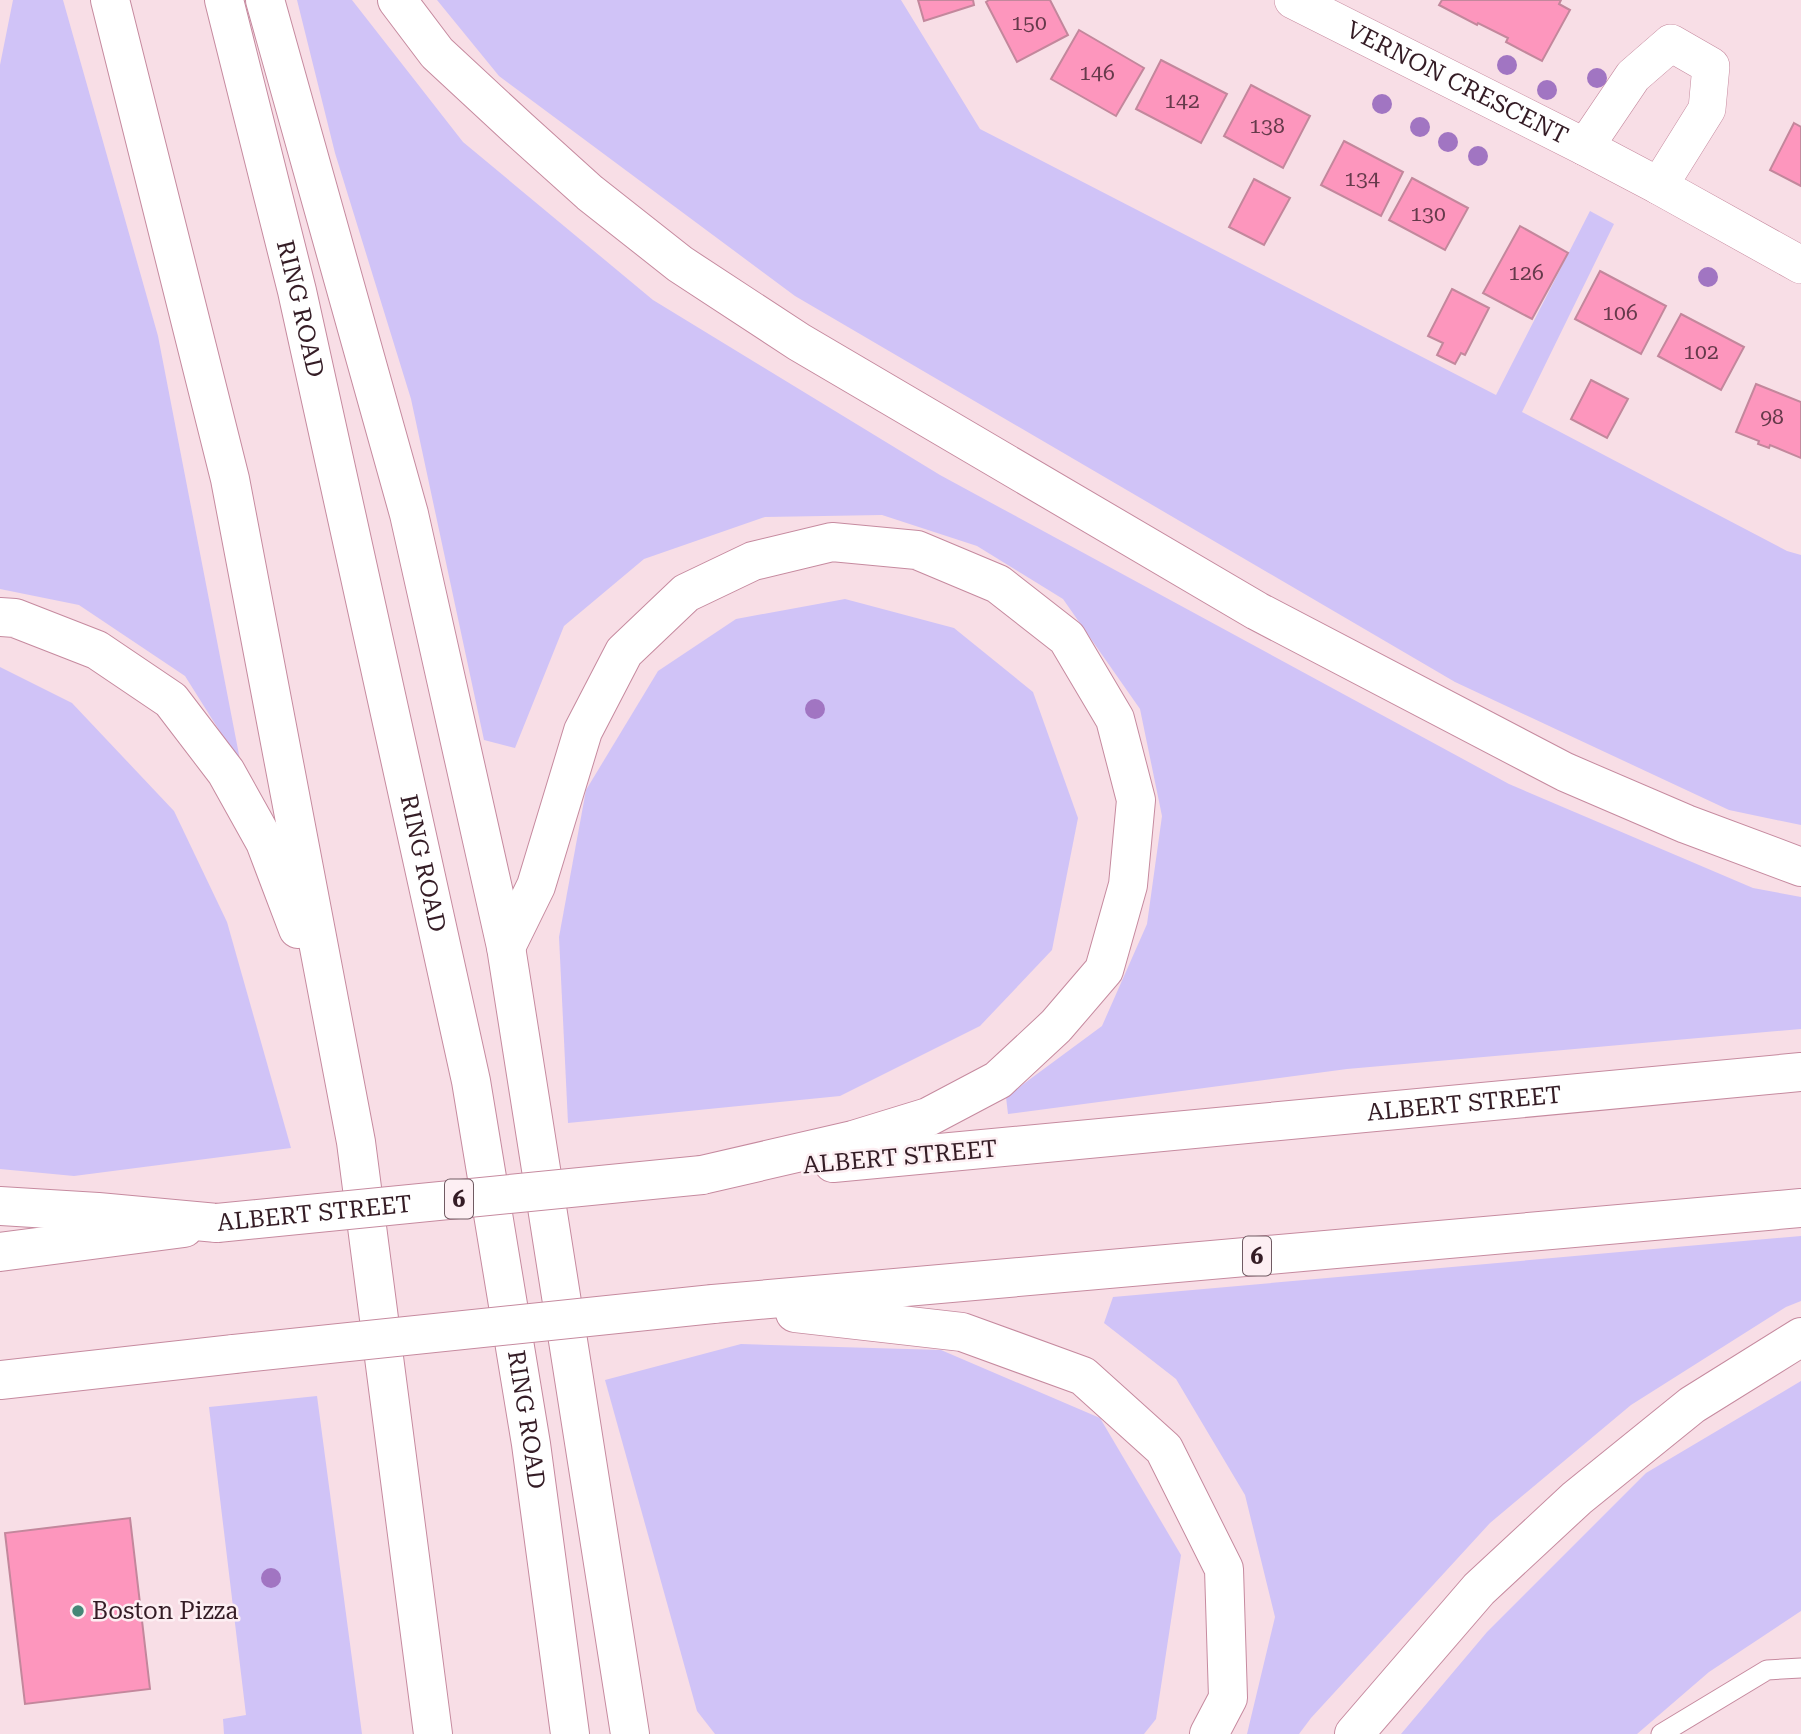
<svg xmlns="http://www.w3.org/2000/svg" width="1801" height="1734" font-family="'Roboto Serif',serif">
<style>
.green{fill:#d0c3f7}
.building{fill:#fd96bd;stroke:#c3879c;stroke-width:2}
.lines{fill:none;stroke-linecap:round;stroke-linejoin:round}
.service-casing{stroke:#c68a9f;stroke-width:21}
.minor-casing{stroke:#c68a9f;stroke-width:38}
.primary-casing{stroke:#c68a9f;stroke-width:40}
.motorway-casing{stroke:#c68a9f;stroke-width:40}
.service{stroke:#fff;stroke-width:19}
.minor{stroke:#fff;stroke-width:37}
.primary{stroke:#fff;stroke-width:38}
.motorway{stroke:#fff;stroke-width:38}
.motorway-bridge-casing{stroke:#c68a9f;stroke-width:40;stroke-linecap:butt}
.motorway-bridge{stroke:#fff;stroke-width:38}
.tree{fill:#a175c2}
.poi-dot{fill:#458777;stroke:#fdeff3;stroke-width:2.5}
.labels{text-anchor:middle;stroke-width:5;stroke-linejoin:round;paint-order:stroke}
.number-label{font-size:21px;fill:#663a4b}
.shield{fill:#fdeff3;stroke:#705b63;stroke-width:2}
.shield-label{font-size:23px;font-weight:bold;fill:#341c25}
.street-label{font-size:24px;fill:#341c25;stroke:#fdeff3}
.poi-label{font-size:24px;fill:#341c25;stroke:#fdeff3;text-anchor:start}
</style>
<rect width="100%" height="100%" fill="#f8dee6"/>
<!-- green -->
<g class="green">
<path d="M 13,0 L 63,0 L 158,336 L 241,765 L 185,676 L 79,605 L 0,589 L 0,65 Z"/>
<path d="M 297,0 L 352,0 L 463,142 L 653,300 L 940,475 L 1509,784 L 1753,888 L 1801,897 L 1801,1029 L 1347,1069 L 1008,1114 L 1006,1097 L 1102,1026 L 1147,924 L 1162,816 L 1140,709 L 1063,599 L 977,546 L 882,515 L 765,517 L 644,559 L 564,626 L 515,748 L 484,740 L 411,399 L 335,153 Z"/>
<path d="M 437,0 L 901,0 L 980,129 L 1496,395 L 1590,211 L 1614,224 L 1522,412 L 1787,551 L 1801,555 L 1801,825 L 1729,810 L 1455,682 L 795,296 L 499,76 Z"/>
<path d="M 845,599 L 954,628 L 1033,692 L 1078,818 L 1052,950 L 980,1026 L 840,1096 L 568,1123 L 559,937 L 586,790 L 658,671 L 736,619 Z"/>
<path d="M 0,667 L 72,703 L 174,811 L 227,922 L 291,1148 L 74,1176 L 0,1169 Z"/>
<path d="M 1801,1236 L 1801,1301 L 1786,1307 L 1631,1405 L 1490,1523 L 1311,1718 L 1299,1734 L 1247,1734 L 1275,1617 L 1245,1495 L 1176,1379 L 1104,1323 L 1113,1297 Z"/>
<path d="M 741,1344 L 941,1350 L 1100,1418 L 1181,1555 L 1156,1719 L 1144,1734 L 715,1734 L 697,1711 L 605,1380 Z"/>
<path d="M 1801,1381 L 1801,1611 L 1709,1672 L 1637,1734 L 1401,1734 L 1487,1632 L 1646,1473 Z"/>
<path d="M 317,1396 L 362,1734 L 224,1734 L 223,1719 L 246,1715 L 209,1407 Z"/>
</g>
<!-- building -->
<g class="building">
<path d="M 918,0 L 973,0 L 974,5 L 924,21 Z"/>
<path d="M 989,0 L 1050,0 L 1068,35 L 1017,62 L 986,2 Z"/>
<path d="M 1442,0 L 1561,0 L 1559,4 L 1570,10 L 1542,61 L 1506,42 L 1508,38 L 1478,23 L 1477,25 L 1439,5 Z"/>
<path d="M 1079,30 L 1144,68 L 1116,116 L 1051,79 Z"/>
<path d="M 1161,60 L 1227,94 L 1201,143 L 1136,109 Z"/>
<path d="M 1251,85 L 1310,116 L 1283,168 L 1224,136 Z"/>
<path d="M 1794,123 L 1801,127 L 1801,186 L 1770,170 Z"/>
<path d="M 1344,141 L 1403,172 L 1381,216 L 1321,185 Z"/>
<path d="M 1412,178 L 1468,208 L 1445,250 L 1389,220 Z"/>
<path d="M 1254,179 L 1290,198 L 1264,245 L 1229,227 Z"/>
<path d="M 1520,226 L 1568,253 L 1532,319 L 1483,293 Z"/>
<path d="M 1600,271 L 1666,306 L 1641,354 L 1575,319 Z"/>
<path d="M 1452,289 L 1489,308 L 1465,355 L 1461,353 L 1455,364 L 1437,355 L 1443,343 L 1428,336 Z"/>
<path d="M 1681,314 L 1744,347 L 1721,390 L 1658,356 Z"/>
<path d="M 1591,380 L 1628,399 L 1607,438 L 1571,419 Z"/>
<path d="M 1756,384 L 1801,402 L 1801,458 L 1770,445 L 1769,448 L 1758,444 L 1759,441 L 1736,432 Z"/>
<path d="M 130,1518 L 150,1689 L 25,1704 L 5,1533 Z"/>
</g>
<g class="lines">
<!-- service casing -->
<g class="service-casing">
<path id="service" d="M 1661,1734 L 1767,1670 L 1801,1668"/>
</g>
<!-- minor casing -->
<g class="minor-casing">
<g id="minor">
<path id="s1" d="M 1293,0 L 1585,147 L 1659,186 L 1801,265"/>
<path d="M 1585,147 L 1633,76 L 1671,43 L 1711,66 L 1707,109 L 1659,186"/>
</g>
</g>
<!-- primary casing -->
<g class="primary-casing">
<g id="primary">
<path d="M 0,1252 L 184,1228"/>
<path d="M 0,1380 L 234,1354"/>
</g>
</g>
<!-- motorway casing -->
<g class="motorway-casing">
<g id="motorway">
<path d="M 110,0 L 230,479 L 356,1142 L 433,1734"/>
<path id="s2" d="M 224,0 L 297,291 L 471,1081 L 531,1444 L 570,1734"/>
<path d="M 265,0 L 409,514 L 506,947 L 630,1734"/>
<path d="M 397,0 L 437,53 L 519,129 L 590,193 L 680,264 L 799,342 L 1257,611 L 1565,772 L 1686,824 L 1801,867"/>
<path d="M 0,617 L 15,618 L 97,650 L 171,700 L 226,772 L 265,842 L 298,929"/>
<path d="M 506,947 L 536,886 L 583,731 L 624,652 L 686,593 L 753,561 L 832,542 L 917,550 L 998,584 L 1067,638 L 1115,719 L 1136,800 L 1128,885 L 1104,970 L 1056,1026 L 998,1080 L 928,1117 L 853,1140 L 702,1175"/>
<path id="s3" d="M 833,1163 L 1801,1072"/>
<path d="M 0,1206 L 98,1212 L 217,1223"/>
<path d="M 713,1304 L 1801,1208"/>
<path d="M 795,1313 L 962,1332 L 1083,1376 L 1164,1449 L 1224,1569 L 1228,1698 L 1209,1734"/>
<path d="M 1354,1734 L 1479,1589 L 1577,1498 L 1692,1405 L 1801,1337"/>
</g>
</g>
<!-- service -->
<use href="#service" class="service"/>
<!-- minor -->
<use href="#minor" class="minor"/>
<!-- primary -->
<use href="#primary" class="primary"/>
<!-- motorway -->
<use href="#motorway" class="motorway"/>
<!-- motorway-bridge casing -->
<g class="motorway-bridge-casing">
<g id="motorway-bridge">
<path id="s4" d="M 217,1223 L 702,1175"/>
<path d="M 234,1354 L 713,1304"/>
</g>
</g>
<!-- motorway-bridge -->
<use href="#motorway-bridge" class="motorway-bridge"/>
</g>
<!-- trees -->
<g class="tree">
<circle cx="1507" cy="65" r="10"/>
<circle cx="1597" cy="78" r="10"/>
<circle cx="1547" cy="90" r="10"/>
<circle cx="1382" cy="104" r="10"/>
<circle cx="1420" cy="127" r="10"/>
<circle cx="1448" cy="142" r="10"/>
<circle cx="1478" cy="156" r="10"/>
<circle cx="1708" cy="277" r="10"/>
<circle cx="815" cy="709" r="10"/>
<circle cx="271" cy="1578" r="10"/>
</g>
<!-- markers -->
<circle class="poi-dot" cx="78" cy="1611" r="7"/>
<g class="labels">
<!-- number labels -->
<g class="number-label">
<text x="1029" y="30">150</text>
<text x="1097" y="80">146</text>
<text x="1182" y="108">142</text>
<text x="1267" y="133">138</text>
<text x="1362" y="186">134</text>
<text x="1428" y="221">130</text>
<text x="1526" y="280">126</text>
<text x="1620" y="320">106</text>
<text x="1701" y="359">102</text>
<text x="1772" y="424">98</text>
</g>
<!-- shield labels -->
<g class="shield">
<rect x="445" y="1179.5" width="28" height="39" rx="5"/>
<rect x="1243" y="1236.5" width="28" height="39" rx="5"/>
</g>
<g class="shield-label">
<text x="459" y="1207">6</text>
<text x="1257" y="1264">6</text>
</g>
<!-- street labels -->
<g class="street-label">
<text dy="8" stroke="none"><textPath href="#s1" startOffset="184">VERNON CRESCENT</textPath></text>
<text dy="8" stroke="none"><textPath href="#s2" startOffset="318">RING ROAD</textPath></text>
<text dy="8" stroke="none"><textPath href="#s2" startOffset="886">RING ROAD</textPath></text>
<text dy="8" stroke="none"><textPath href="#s3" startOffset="634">ALBERT STREET</textPath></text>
<text transform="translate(900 1157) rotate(-5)" y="8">ALBERT STREET</text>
<text dy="8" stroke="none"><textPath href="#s4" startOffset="98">ALBERT STREET</textPath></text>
<text dy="8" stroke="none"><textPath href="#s2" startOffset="1452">RING ROAD</textPath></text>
</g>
<!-- poi labels -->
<g class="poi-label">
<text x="92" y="1619">Boston Pizza</text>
</g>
</g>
</svg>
